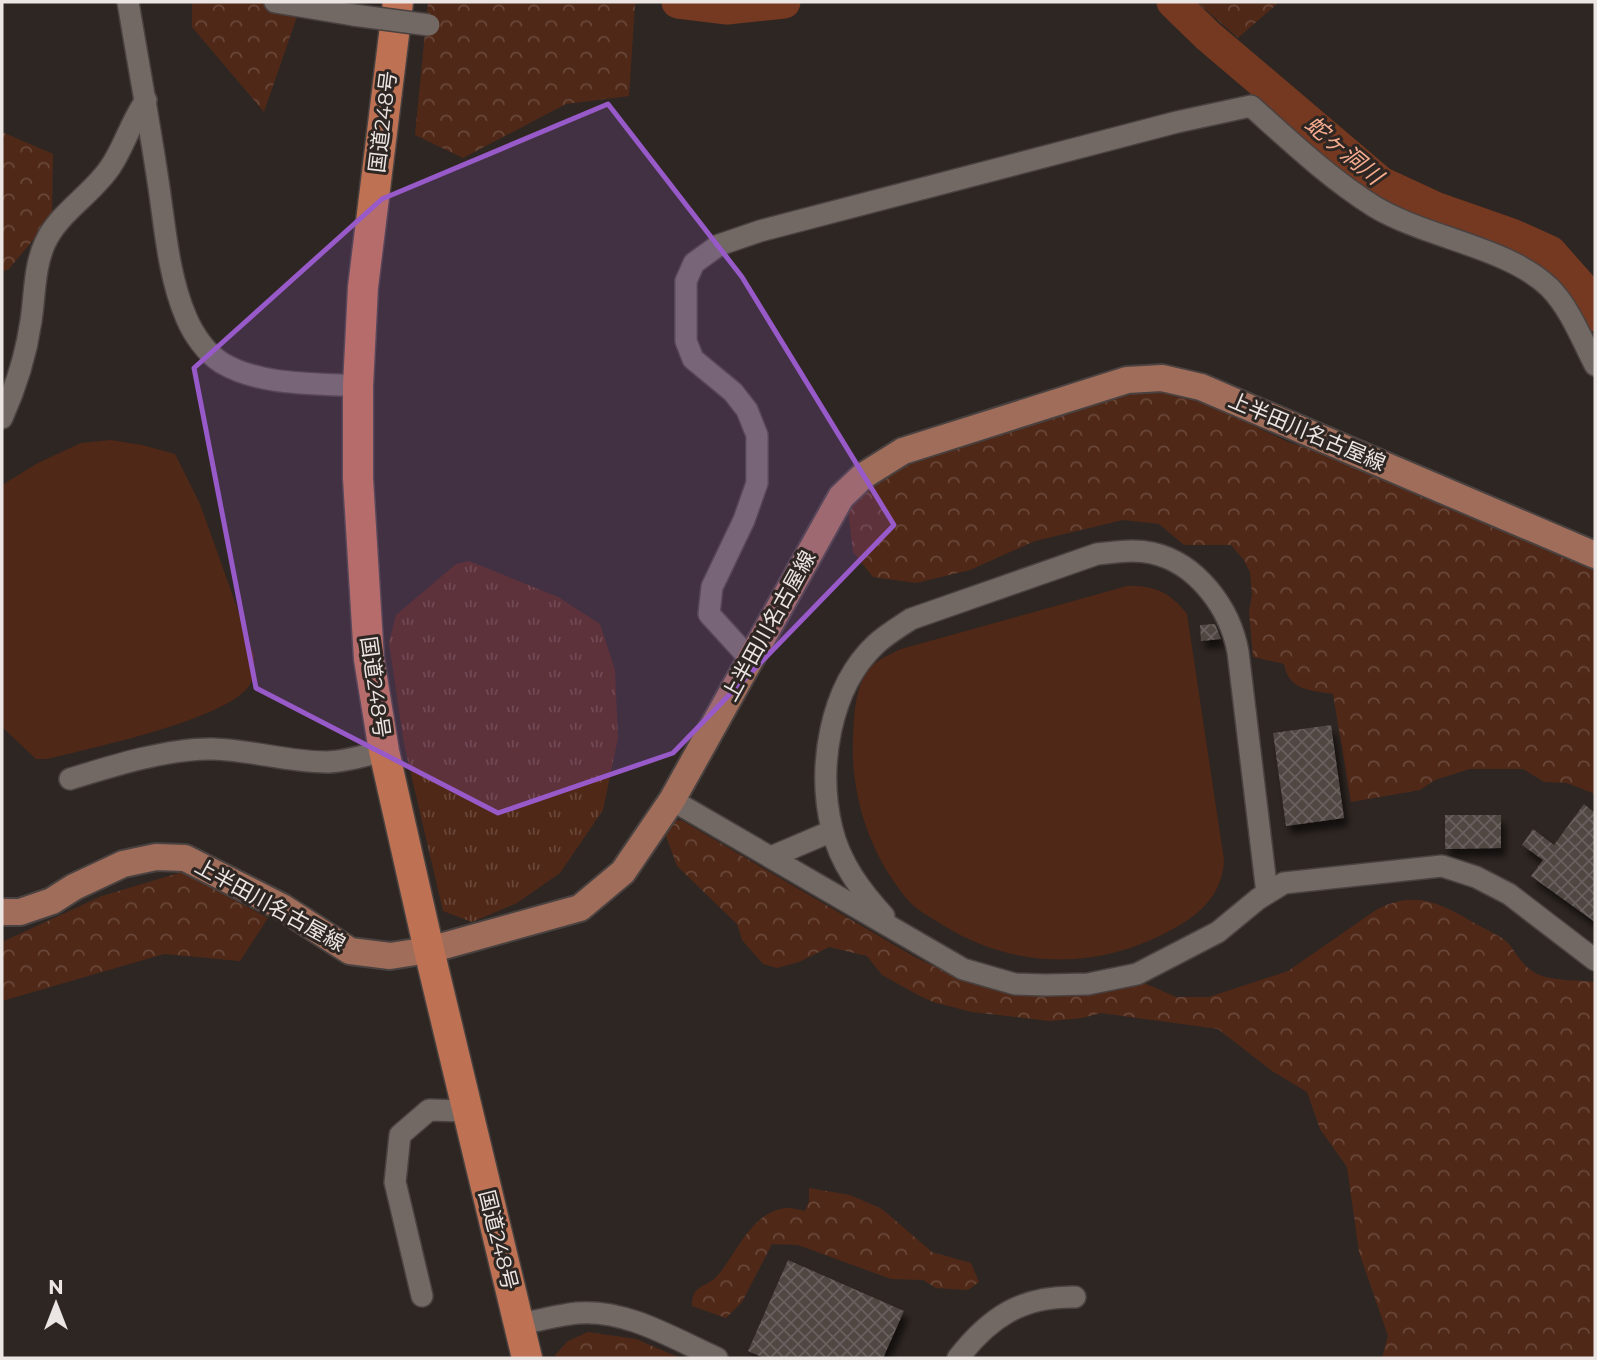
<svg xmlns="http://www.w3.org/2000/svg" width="1597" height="1360" font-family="Montserrat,'Noto Sans JP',sans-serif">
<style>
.grass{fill:url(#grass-tufts)}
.forest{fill:url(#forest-crowns)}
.park{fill:#502818}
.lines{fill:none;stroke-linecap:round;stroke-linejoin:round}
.river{stroke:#753921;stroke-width:33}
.building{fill:url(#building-cross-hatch);filter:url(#shadow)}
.minor-casing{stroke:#494240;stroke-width:24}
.major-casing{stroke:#494240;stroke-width:30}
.highway-casing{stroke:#494240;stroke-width:33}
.minor{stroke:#726864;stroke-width:21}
.major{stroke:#a06d5a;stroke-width:26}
.highway{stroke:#be7153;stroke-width:30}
.minor-bridge-casing{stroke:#494240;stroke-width:24;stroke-linecap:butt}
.minor-bridge{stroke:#726864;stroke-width:21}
.marked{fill:#975ac8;fill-opacity:0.2;stroke:#975ac8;stroke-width:5;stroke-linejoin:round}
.labels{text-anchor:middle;stroke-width:6;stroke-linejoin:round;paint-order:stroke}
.street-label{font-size:21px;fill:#ebe5e3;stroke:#2e2622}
.water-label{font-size:23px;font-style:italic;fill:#f7ac8f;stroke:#2e2622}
</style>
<defs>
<pattern id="grass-tufts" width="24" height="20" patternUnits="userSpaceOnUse" patternTransform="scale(1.75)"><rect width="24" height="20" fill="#502818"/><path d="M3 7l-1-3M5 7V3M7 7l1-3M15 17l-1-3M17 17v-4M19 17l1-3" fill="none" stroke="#694739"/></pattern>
<pattern id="forest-crowns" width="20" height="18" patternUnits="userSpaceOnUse" patternTransform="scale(1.75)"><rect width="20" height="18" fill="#502818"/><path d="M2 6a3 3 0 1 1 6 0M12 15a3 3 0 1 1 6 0" fill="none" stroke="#694739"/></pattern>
<pattern id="building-cross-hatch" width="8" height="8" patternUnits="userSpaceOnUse" patternTransform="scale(1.75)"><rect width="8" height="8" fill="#504643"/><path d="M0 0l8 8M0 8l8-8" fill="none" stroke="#69615e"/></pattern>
<filter id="shadow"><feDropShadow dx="4.5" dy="8" stdDeviation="3.5" flood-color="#0009"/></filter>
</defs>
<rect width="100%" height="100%" fill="#2e2622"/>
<!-- grass -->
<path class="grass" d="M 469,561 L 558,597 L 600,624 L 615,670 L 618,738 L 603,810 L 560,873 L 517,903 L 472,922 L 443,911 L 404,744 L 389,643 L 396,615 L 456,564 Z"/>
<!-- forest -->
<g class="forest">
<path d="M 192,2 L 302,2 L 264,112 L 192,27 Z"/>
<path d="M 428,2 L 644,2 L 635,4 L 629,96 L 566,104 L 463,158 L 415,135 Z"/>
<path d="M 1197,2 L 1279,2 L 1238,38 Z"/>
<path d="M 2,132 L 53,154 L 52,217 L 9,269 L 2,272 Z"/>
<path d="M 1151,391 L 1171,391 L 1191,396 L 1288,442 L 1355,464 L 1569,556 L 1595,571 L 1595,794 L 1567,783 L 1544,782 L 1523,769 L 1470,769 L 1435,780 L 1420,790 L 1351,802 L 1333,694 C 1310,690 1289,691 1284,664 L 1253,657 L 1249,612 L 1252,595 L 1250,572 L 1243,559 L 1231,545 L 1184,545 L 1159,524 L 1123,520 L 1035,541 L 970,570 L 916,583 L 873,577 L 853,552 L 848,511 L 881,477 L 906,465 L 1131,393 Z"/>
<path d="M 681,820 L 913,956 L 957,978 L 1007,991 L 1084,995 L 1144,983 L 1176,997 L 1209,997 L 1288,971 L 1376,910 C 1417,888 1443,905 1480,926 C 1488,931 1501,936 1508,943 C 1519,956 1523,969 1542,976 C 1557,981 1579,980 1595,982 L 1595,1358 L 1382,1358 L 1388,1336 L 1359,1252 L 1347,1167 L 1320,1129 L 1307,1092 L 1272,1071 L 1218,1029 L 1101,1013 L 1082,1018 L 1050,1021 L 972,1012 L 933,1002 L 918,995 L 882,975 L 867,956 L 829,947 L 799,962 L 777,968 L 763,964 L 742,940 L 737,924 L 677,866 L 666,836 L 665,822 Z"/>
<path d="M 182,872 L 268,918 L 240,961 L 164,954 L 2,1001 L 2,942 L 102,896 Z"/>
<path d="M 809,1188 L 850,1195 L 882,1209 L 932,1252 L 971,1263 L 979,1282 L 968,1290 L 936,1288 L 923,1280 L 891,1279 L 798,1245 L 772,1244 L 742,1302 L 726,1318 L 692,1306 C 692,1283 706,1289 718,1275 C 738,1252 752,1210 788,1208 C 793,1208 800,1210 805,1211 L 809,1201 Z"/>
<path d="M 588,1332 L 636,1339 L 680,1358 L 556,1358 L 555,1355 L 568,1341 Z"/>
</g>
<!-- park -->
<g class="park">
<path d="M 111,440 L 142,445 L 175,454 L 200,504 L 254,655 C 254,666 256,676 249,686 C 225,720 91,748 47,759 L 36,759 L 2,727 L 2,485 L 38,463 L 81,443 Z"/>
<path d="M 1127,586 C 1154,585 1170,592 1187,614 L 1224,860 C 1223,893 1201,914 1173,929 C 1098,971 1014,970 941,924 C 930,917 915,909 907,899 C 870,854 851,798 853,741 C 854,717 854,683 873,665 C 881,658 891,654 901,649 Z"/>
</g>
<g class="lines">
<!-- river -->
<g class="river">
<path d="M 678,2 L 727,8 L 784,2"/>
<path d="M 1173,2 L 1208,36 L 1381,183 L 1435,208 L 1512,235 L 1550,252 L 1580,286 L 1595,315"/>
</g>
</g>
<!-- building -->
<g class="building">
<path d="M 1215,624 L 1221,639 L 1201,641 L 1200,625 Z"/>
<path d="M 1331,725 L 1344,818 L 1286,826 L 1273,733 Z"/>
<path d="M 1584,804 L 1595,813 L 1595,922 L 1531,876 L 1543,860 L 1522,845 L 1533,829 L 1554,845 Z"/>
<path d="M 1445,815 L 1501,815 L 1501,848 L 1445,849 Z"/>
<path d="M 788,1260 L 904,1311 L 883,1358 L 764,1358 L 748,1351 Z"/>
</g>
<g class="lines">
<!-- minor casing -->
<g class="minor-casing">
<g id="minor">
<path d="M 128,2 C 138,62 149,121 158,181 C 165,226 168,275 186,317 C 193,334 206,353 222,363 C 261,386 314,383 358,386"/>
<path d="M 275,2 L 353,15"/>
<path d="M 2,418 C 16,387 26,355 31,321 C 35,295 34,267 45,243 C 59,212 93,194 111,166 C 125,145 131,121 146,100"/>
<path d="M 750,659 L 709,614 L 712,587 L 744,520 L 757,483 L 757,435 L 747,410 L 733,392 L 693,359 L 686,341 L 686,281 L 694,263 L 719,245 L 760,231 L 1177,122 L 1251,106 C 1290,141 1330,179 1375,207 C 1427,238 1507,247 1549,287 C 1570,308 1582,340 1595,365"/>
<path d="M 70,779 C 112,766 169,748 213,749 C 251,750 288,762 326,762 C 345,762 366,755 384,751"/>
<path d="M 672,800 L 963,969 L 1015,984 L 1045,985 L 1088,984 L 1137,974 L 1218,932 L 1258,899 L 1284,883 L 1442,866 L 1476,877 L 1509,894 L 1595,960"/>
<path d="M 771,857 L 832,831"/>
<path d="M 884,916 C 861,891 840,863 832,829 C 817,769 829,688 876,644 C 887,634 899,627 911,619 L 1097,554 C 1114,552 1134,549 1152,553 C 1197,563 1230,608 1238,652 L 1267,893"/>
<path d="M 422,1296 L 395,1182 L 400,1135 L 429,1110 L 466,1111"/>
<path d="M 519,1324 C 538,1321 558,1315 578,1313 C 627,1309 674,1339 717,1358"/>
<path d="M 958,1358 C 990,1317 1022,1296 1075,1297"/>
</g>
</g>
<!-- major casing -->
<g class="major-casing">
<path id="major" d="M 2,912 L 20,912 L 52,901 L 74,887 L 123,864 L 156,857 L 185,858 L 282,907 L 350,951 L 390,956 L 429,950 L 580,908 L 623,872 L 672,800 L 841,497 L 863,476 L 903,451 L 1127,380 L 1162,378 L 1201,387 L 1595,555"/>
</g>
<!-- highway casing -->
<g class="highway-casing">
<path id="highway" d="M 398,2 L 363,287 L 358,386 L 358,478 L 369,659 L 384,751 L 429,950 L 527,1358"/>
</g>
<!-- minor -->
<use href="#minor" class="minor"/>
<!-- major -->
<use href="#major" class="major"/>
<!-- highway -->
<use href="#highway" class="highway"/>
<!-- minor-bridge casing -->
<g class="minor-bridge-casing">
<path id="minor-bridge" d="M 353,15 L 429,25"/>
</g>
<!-- minor-bridge -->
<use href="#minor-bridge" class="minor-bridge"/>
</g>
<!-- marked area -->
<path class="marked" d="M 608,104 L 742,277 L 894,525 L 673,753 L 498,813 L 256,688 L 194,368 L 382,199 Z"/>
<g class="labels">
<!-- street labels -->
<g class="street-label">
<text transform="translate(383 122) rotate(-83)" y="7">国道248号</text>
<text transform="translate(1307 432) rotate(23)" y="7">上半田川名古屋線</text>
<text transform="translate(769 626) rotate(-61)" y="7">上半田川名古屋線</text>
<text transform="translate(375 687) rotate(82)" y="7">国道248号</text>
<text transform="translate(270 905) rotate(29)" y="7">上半田川名古屋線</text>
<text transform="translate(498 1240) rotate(76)" y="7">国道248号</text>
</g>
<!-- water labels -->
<g class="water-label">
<text transform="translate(1344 150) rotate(40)" y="8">蛇ヶ洞川</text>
</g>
</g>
<!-- border -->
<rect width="1597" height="1360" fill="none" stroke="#ebe5e3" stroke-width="7"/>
<!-- north arrow -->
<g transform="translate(56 1304)" stroke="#2e2622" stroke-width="5" paint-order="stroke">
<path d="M0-5L12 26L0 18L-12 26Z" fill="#ebe5e3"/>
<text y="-10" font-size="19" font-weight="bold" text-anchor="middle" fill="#ebe5e3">N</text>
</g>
</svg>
